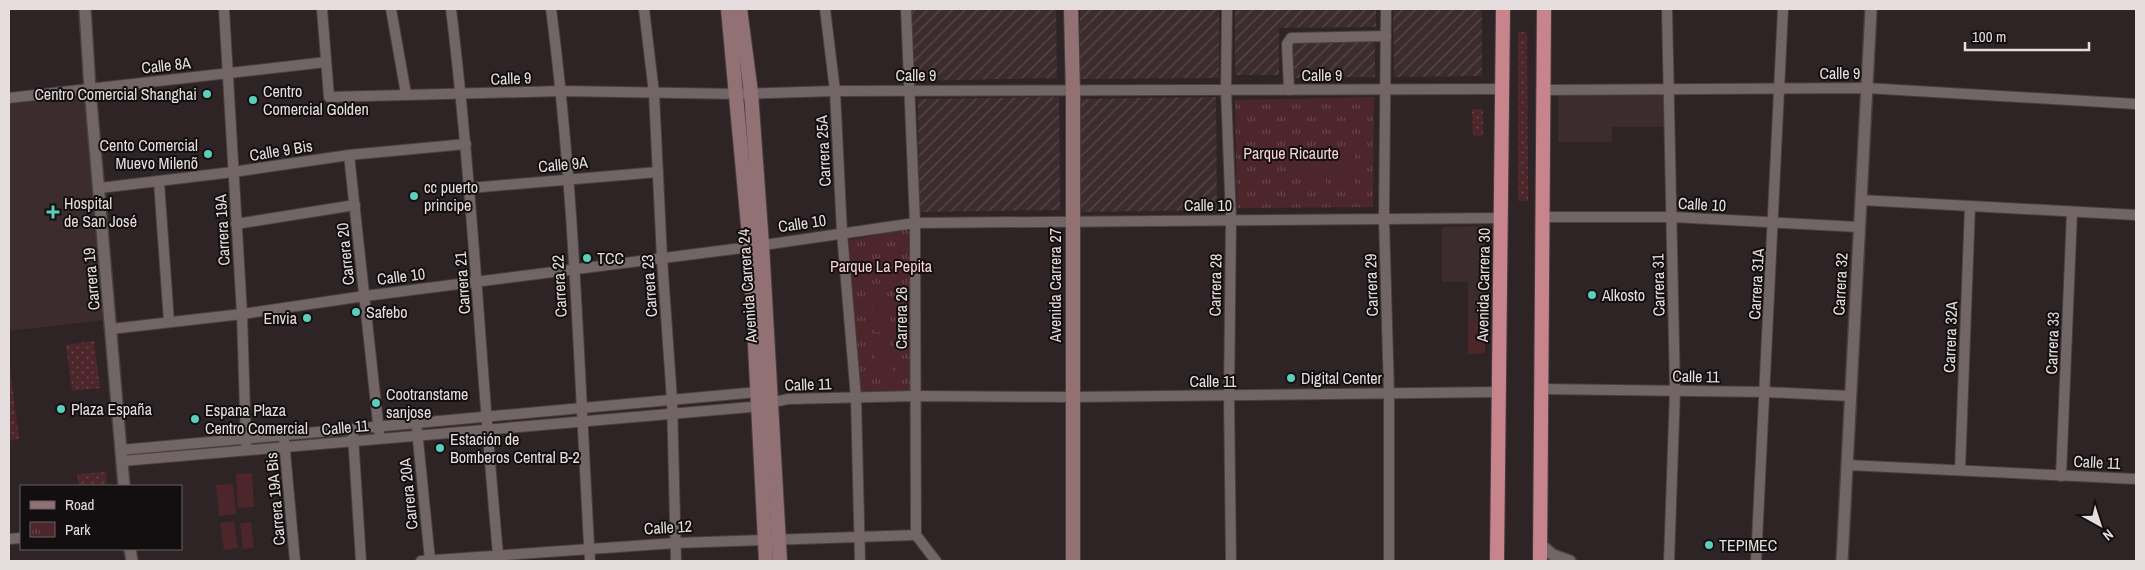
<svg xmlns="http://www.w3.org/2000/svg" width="2145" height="570" font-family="'Archivo Narrow',sans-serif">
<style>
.built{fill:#3c2c2e}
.industrial{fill:url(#industrial-furrows)}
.grass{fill:url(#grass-dots)}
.park{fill:url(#park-tufts)}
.pitch{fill:#4d262c}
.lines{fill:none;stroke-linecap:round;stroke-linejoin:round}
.minor-casing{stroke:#483f40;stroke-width:12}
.tertiary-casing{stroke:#483f40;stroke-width:14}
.secondary-casing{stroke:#483f40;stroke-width:16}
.trunk-casing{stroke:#483f40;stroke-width:16}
.minor{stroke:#716566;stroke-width:10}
.tertiary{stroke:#716566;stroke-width:11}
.secondary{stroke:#927174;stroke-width:14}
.trunk{stroke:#c8848c;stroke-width:14}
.poi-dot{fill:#5bcebc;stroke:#130e0f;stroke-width:2}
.labels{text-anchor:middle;stroke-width:4;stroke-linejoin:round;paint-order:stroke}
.street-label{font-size:16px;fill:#e5ddde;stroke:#130e0f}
.poi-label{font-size:16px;fill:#e5ddde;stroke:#130e0f;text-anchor:start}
.park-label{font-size:16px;fill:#f7d2d6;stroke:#130e0f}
</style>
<defs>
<pattern id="industrial-furrows" width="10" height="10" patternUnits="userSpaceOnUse" patternTransform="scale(1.25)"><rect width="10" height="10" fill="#3c2c2e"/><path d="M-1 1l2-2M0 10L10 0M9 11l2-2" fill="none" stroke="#584a4c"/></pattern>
<pattern id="grass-dots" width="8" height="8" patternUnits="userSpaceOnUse" patternTransform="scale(1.25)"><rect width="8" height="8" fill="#4d262c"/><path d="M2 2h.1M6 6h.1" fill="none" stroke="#66454a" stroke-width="1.8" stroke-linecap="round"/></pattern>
<pattern id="park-tufts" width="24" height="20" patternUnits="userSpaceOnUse" patternTransform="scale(1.25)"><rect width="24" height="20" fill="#4d262c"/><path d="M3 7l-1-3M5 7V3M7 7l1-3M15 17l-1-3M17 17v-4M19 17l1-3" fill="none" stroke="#66454a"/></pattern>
</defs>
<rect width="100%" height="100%" fill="#2e2425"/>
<!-- built -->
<g class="built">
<path d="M 87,94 L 105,320 L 9,331 L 9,103 Z"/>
<path d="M 1558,94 L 1664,94 L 1664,127 L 1612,127 L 1612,142 L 1558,142 Z"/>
<path d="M 1485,226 L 1485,353 L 1468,354 L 1468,282 L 1442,282 L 1442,227 Z"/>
</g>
<!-- industrial -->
<g class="industrial">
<path d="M 912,9 L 1056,9 L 1057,78 L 913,81 Z"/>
<path d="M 1080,9 L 1219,9 L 1219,78 L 1080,79 Z"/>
<path d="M 1235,9 L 1376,9 L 1376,27 L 1279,28 L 1279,75 L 1235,75 Z"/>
<path d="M 1393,9 L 1482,9 L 1482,76 L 1394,77 Z"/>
<path d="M 1293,40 L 1375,40 L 1375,77 L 1293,78 Z"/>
<path d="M 1059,97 L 1060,210 L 919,212 L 918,99 Z"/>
<path d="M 1216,97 L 1217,210 L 1081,212 L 1080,99 Z"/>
</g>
<!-- grass -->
<g class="grass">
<path d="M 1518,32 L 1527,32 L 1528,201 L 1518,201 Z"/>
<path d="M 1472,109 L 1483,109 L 1483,136 L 1473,136 Z"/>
<path d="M 94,341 L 100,388 L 72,391 L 66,345 Z"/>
<path d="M 9,360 L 19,439 L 9,441 Z"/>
<path d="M 106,472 L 107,486 L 79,486 L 77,474 Z"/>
</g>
<!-- park -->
<g class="park">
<path d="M 1374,97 L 1373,207 L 1237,208 L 1235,100 Z"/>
<path d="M 910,229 L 911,391 L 861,393 L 849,240 Z"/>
</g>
<!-- pitch -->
<g class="pitch">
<rect x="1305" y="150" width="21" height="37"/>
<path d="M 1332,150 L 1355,150 L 1355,187 L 1332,188 Z"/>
<path d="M 889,296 L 891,331 L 874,332 L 872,297 Z"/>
<path d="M 1468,323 L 1485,323 L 1485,353 L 1468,354 Z"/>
<path d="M 890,336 L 892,373 L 875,374 L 873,337 Z"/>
<path d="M 252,473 L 254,507 L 238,508 L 236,474 Z"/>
<path d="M 233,484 L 236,514 L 219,516 L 216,485 Z"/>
<path d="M 234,521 L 238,548 L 224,550 L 220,523 Z"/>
<path d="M 251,522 L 254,548 L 243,549 L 240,523 Z"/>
</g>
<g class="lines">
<!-- minor casing -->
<g class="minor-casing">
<g id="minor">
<path d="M 224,9 L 242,314 L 246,444"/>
<path d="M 322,9 L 329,97 L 562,91 L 736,94 L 835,91 L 1504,89"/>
<path d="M 391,9 L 406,94"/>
<path d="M 451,9 C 473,190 481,373 498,554"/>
<path d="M 551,9 C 575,192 579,377 590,561"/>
<path d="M 644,9 L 654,93 L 662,258 L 672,400 L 676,561"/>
<path d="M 825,9 L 835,91 L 842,233 L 856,398 L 860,561"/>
<path d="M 906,9 L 915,223 L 916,535 L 936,561"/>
<path d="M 1227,9 L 1226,90 L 1231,219 L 1229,396 L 1231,561"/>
<path d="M 1386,9 L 1384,219 L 1389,393 L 1389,561"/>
<path d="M 1667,9 L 1675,391 L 1669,561"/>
<path d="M 1289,90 L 1287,44 L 1291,38 L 1386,36"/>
<path d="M 1544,90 L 1866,88 L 2136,104"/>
<path d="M 9,98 L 326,62"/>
<path d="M 349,155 L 379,432"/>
<path d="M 159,182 L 169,322"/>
<path d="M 100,188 L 233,172 L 349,155 L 466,144"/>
<path d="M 470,188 L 658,172"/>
<path d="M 1861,200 L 2136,215"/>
<path d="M 1543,217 L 1672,217 L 1859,227"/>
<path d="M 236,224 L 355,205"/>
<path d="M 111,329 L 242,314 L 365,296 L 750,247 L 915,223 L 1502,218"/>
<path d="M 1541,389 L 1766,392 L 1850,396"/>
<path d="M 417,430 L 430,560"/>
<path d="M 353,435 L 361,561"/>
<path d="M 284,440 L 295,561"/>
<path d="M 121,450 L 758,392"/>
<path d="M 122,461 L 751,407 L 788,399 L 915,396 L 1073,397 L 1498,392"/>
<path d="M 1847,465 L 2136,479"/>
<path d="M 1960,470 L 1970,206"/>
<path d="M 2061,476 L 2072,212"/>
<path d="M 9,539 L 21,538"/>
<path d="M 421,561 L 676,543 L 916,535"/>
<path d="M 1756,561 L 1783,9"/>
</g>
</g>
<!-- tertiary casing -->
<g class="tertiary-casing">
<g id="tertiary">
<path d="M 85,9 L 90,89 L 124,486"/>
<path d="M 1540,544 L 1553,555 L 1570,561"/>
<path d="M 130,549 L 132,561"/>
<path d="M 1842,561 L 1871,9"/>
</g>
</g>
<!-- secondary casing -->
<g class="secondary-casing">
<g id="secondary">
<path d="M 728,9 L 750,247 L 766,561"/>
<path d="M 740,9 L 751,93 L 762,245 L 780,561"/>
<path d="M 1071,9 L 1073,95 L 1073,561"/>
</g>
</g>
<!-- trunk casing -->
<g class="trunk-casing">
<g id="trunk">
<path d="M 1497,561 L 1503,9"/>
<path d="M 1540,561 L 1544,9"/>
</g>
</g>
<!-- minor -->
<use href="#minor" class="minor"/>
<!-- tertiary -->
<use href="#tertiary" class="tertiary"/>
<!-- secondary -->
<use href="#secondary" class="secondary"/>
<!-- trunk -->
<use href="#trunk" class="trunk"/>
</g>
<!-- markers -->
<g class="poi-dot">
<circle cx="207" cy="94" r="5"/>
<circle cx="253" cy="100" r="5"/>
<circle cx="208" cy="154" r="5"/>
<circle cx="414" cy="196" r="5"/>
<path d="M50.5 204.5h5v5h5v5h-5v5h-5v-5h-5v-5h5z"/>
<circle cx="587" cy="258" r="5"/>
<circle cx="1592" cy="295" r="5"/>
<circle cx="356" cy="312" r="5"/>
<circle cx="307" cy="318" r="5"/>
<circle cx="1291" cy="378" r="5"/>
<circle cx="376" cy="403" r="5"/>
<circle cx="61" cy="409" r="5"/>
<circle cx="195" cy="419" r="5"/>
<circle cx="440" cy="448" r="5"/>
<circle cx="1709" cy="545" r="5"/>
</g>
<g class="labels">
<!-- street labels -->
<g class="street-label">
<text transform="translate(166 65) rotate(-6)" y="6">Calle 8A</text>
<text x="1840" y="79">Calle 9</text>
<text x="916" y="81">Calle 9</text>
<text x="1322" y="81">Calle 9</text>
<text transform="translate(511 78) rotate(-2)" y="6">Calle 9</text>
<text transform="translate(281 150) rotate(-9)" y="6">Calle 9 Bis</text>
<text transform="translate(823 151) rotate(-93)" y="6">Carrera 25A</text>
<text transform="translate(563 164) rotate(-5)" y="6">Calle 9A</text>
<text transform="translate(1702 204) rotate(3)" y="6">Calle 10</text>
<text x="1208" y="211">Calle 10</text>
<text transform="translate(802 223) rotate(-8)" y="6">Calle 10</text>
<text transform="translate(222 230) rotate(-93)" y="6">Carrera 19A</text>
<text transform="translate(345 254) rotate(-96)" y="6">Carrera 20</text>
<text transform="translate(401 276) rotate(-7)" y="6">Calle 10</text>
<text transform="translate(91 279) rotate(-95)" y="6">Carrera 19</text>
<text transform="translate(462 283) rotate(-94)" y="6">Carrera 21</text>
<text transform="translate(1756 284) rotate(-87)" y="6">Carrera 31A</text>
<text transform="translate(1840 284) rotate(-87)" y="6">Carrera 32</text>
<text transform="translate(1055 285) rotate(-90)" y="6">Avenida Carrera 27</text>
<text transform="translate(1215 285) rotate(-89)" y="6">Carrera 28</text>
<text transform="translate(1371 285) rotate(-92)" y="6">Carrera 29</text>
<text transform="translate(1483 285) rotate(-89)" y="6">Avenida Carrera 30</text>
<text transform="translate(1658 285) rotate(-91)" y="6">Carrera 31</text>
<text transform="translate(559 286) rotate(-93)" y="6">Carrera 22</text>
<text transform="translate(649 286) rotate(-94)" y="6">Carrera 23</text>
<text transform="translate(747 286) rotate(-94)" y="6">Avenida Carrera 24</text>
<text transform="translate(901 318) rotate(-90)" y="6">Carrera 26</text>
<text transform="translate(1950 337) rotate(-88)" y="6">Carrera 32A</text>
<text transform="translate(2052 343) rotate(-88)" y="6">Carrera 33</text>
<text transform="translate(1696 376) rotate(1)" y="6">Calle 11</text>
<text x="1213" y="387">Calle 11</text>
<text transform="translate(808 384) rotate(-2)" y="6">Calle 11</text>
<text transform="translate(345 427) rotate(-5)" y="6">Calle 11</text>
<text transform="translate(2097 462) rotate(3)" y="6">Calle 11</text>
<text transform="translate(408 494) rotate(-96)" y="6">Carrera 20A</text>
<text transform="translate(275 499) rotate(-95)" y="6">Carrera 19A Bis</text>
<text transform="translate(668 527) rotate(-3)" y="6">Calle 12</text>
</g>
<!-- poi labels -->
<g class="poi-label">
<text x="263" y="97">Centro<tspan x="263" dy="18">Comercial Golden</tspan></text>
<text x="197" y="100" text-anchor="end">Centro Comercial Shanghai</text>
<text x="198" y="151" text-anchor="end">Cento Comercial<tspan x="198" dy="18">Muevo Milenõ</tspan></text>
<text x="424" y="193">cc puerto<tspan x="424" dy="18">principe</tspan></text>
<text x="64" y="209">Hospital<tspan x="64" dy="18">de San José</tspan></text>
<text x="597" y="264">TCC</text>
<text x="1602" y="301">Alkosto</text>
<text x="366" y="318">Safebo</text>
<text x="297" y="324" text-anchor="end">Envia</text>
<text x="1301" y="384">Digital Center</text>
<text x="386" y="400">Cootranstame<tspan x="386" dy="18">sanjose</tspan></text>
<text x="71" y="415">Plaza España</text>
<text x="205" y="416">Espana Plaza<tspan x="205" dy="18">Centro Comercial</tspan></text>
<text x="450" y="445">Estación de<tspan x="450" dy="18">Bomberos Central B-2</tspan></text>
<text x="1719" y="551">TEPIMEC</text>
</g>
<!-- park labels -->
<g class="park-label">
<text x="1291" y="159">Parque Ricaurte</text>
<text x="881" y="272">Parque La Pepita</text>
</g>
</g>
<!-- border -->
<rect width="2145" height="570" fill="none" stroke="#e5ddde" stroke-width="20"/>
<!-- legend -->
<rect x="20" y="485" width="162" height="65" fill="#130e0f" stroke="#676162"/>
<rect x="30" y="501" width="25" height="8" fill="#927174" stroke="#676162"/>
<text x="65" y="510" font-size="15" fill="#e5ddde">Road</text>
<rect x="30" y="522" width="25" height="15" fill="url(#park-tufts)" stroke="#676162"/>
<text x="65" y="535" font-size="15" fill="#e5ddde">Park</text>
<!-- north arrow -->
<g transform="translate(2100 525) rotate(141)" stroke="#130e0f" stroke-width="4" paint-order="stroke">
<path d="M0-4L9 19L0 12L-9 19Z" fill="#e5ddde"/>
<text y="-8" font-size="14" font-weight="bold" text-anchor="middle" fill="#e5ddde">N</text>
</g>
<!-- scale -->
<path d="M1965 42v8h124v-8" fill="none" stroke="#e5ddde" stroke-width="2.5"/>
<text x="1972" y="42" font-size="15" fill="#e5ddde" stroke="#130e0f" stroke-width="4" paint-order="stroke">100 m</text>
</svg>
